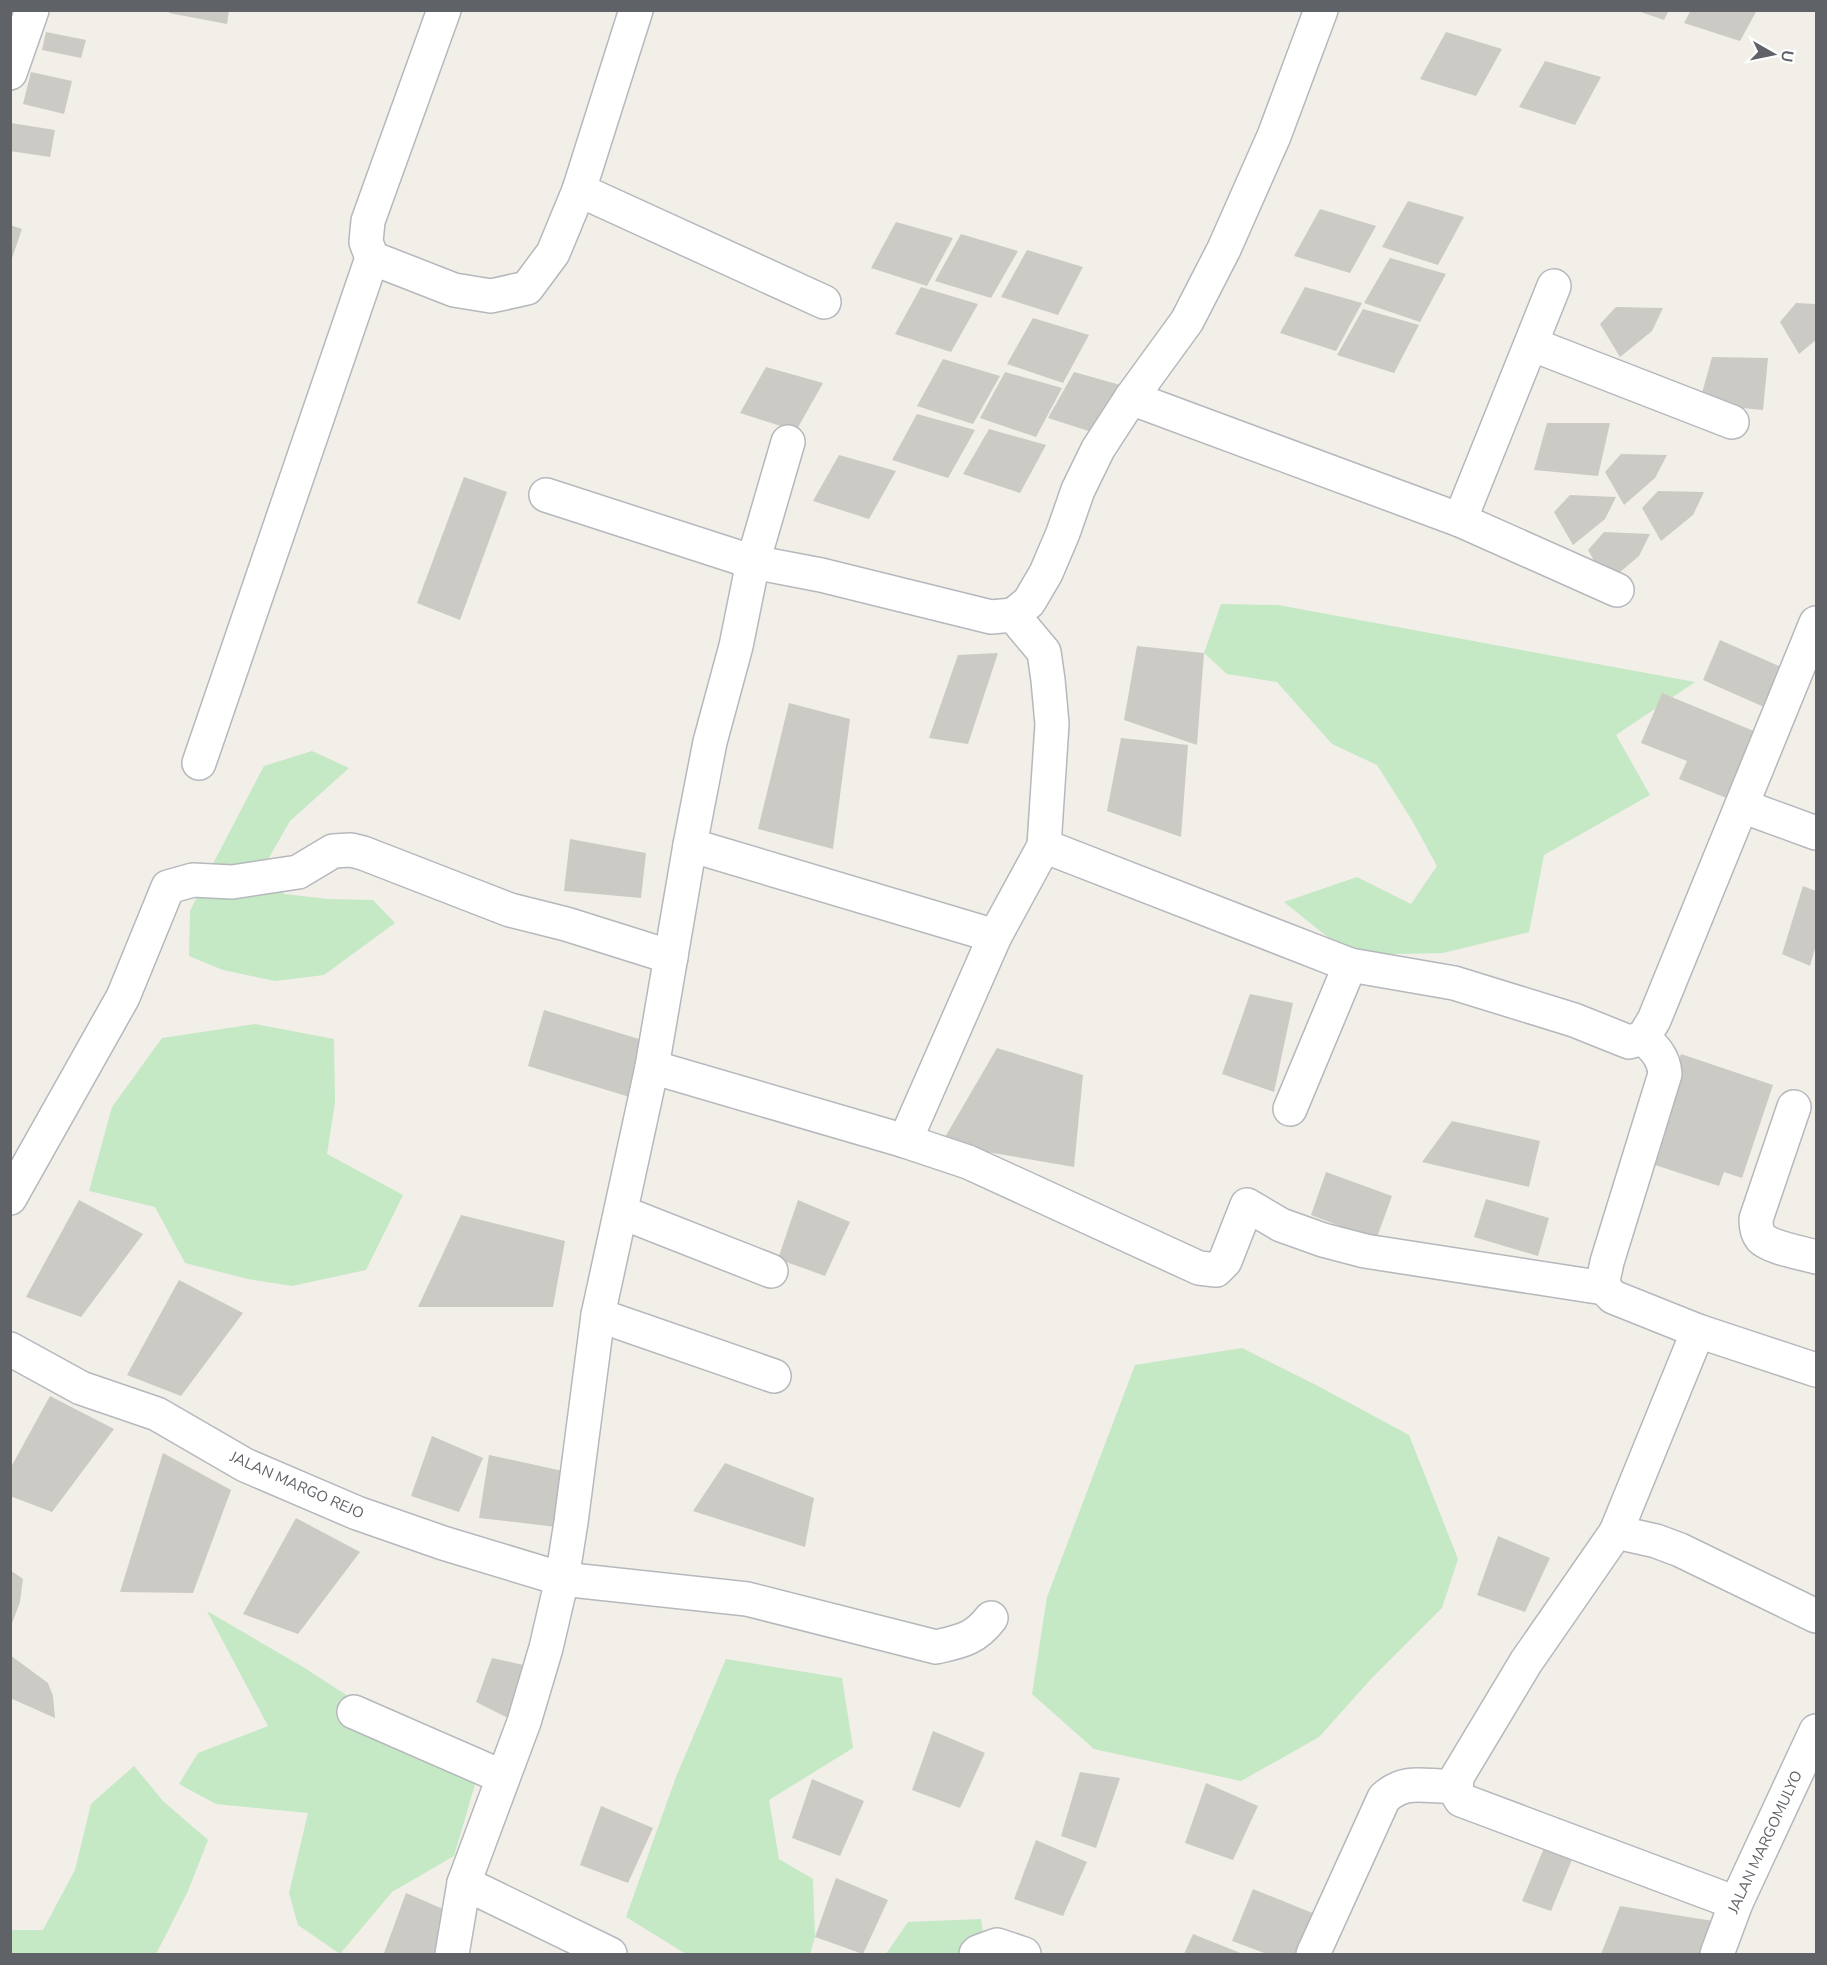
<svg xmlns="http://www.w3.org/2000/svg" width="1827" height="1965" font-family="'Nunito Sans',sans-serif">
<style>
.green{fill:#c5e8c5}
.building{fill:#cccac5}
.lines{fill:none;stroke-linecap:round;stroke-linejoin:round}
.minor-casing{stroke:#b5b8bc;stroke-width:36}
.minor{stroke:#fff;stroke-width:33}
.labels{text-anchor:middle;stroke-width:4.5;stroke-linejoin:round;paint-order:stroke}
.street-label{font-size:15px;fill:#5f6368;stroke:#fff}
</style>
<rect width="100%" height="100%" fill="#f1efe8"/>
<!-- green -->
<g class="green">
<path d="M 1221,604 L 1278,605 L 1695,682 L 1616,735 L 1650,795 L 1544,855 L 1529,932 L 1443,953 L 1350,955 L 1284,902 L 1357,877 L 1411,904 L 1437,866 L 1413,822 L 1377,765 L 1332,744 L 1277,682 L 1227,674 L 1204,653 Z"/>
<path d="M 312,751 L 349,768 L 290,821 L 266,863 L 284,894 L 328,899 L 373,900 L 395,923 L 324,975 L 275,981 L 223,970 L 189,956 L 190,911 L 216,858 L 264,766 Z"/>
<path d="M 255,1024 L 334,1039 L 335,1102 L 327,1154 L 403,1195 L 366,1270 L 292,1286 L 248,1279 L 185,1263 L 155,1207 L 89,1191 L 112,1107 L 162,1038 Z"/>
<path d="M 1242,1348 L 1318,1386 L 1409,1435 L 1458,1559 L 1442,1608 L 1371,1679 L 1319,1737 L 1241,1781 L 1094,1749 L 1032,1694 L 1047,1597 L 1135,1365 Z"/>
<path d="M 207,1611 L 303,1667 L 444,1758 L 478,1774 L 454,1856 L 392,1892 L 340,1954 L 298,1925 L 289,1893 L 308,1813 L 216,1804 L 179,1784 L 198,1753 L 268,1726 Z"/>
<path d="M 726,1659 L 842,1678 L 853,1748 L 769,1800 L 779,1859 L 813,1879 L 815,1937 L 810,1954 L 686,1954 L 626,1917 L 676,1777 Z"/>
<path d="M 134,1766 L 163,1801 L 208,1840 L 188,1891 L 156,1954 L 11,1954 L 11,1930 L 43,1930 L 75,1870 L 91,1804 Z"/>
<path d="M 981,1919 L 986,1954 L 886,1954 L 908,1922 Z"/>
</g>
<!-- building -->
<g class="building">
<path d="M 170,10 L 229,10 L 227,24 L 169,13 Z"/>
<path d="M 1635,10 L 1669,10 L 1664,20 Z"/>
<path d="M 1691,10 L 1757,10 L 1740,41 L 1684,23 Z"/>
<path d="M 46,32 L 86,40 L 81,58 L 42,50 Z"/>
<path d="M 1446,32 L 1502,49 L 1476,96 L 1420,79 Z"/>
<path d="M 1545,61 L 1601,77 L 1575,125 L 1519,107 Z"/>
<path d="M 31,72 L 72,81 L 64,114 L 23,104 Z"/>
<path d="M 11,123 L 55,130 L 50,157 L 10,151 Z"/>
<path d="M 1408,201 L 1464,217 L 1438,265 L 1382,247 Z"/>
<path d="M 1320,209 L 1376,226 L 1350,273 L 1294,256 Z"/>
<path d="M 896,222 L 953,238 L 927,286 L 871,268 Z"/>
<path d="M 10,225 L 22,229 L 12,258 L 10,257 Z"/>
<path d="M 961,234 L 1018,251 L 991,298 L 935,281 Z"/>
<path d="M 1027,250 L 1083,267 L 1058,315 L 1001,297 Z"/>
<path d="M 1390,258 L 1446,274 L 1420,322 L 1364,303 Z"/>
<path d="M 921,287 L 978,304 L 951,352 L 895,334 Z"/>
<path d="M 1305,287 L 1362,303 L 1336,351 L 1280,333 Z"/>
<path d="M 1796,303 L 1816,304 L 1816,340 L 1799,354 L 1780,322 Z"/>
<path d="M 1616,307 L 1663,308 L 1652,331 L 1620,357 L 1600,324 Z"/>
<path d="M 1363,309 L 1419,325 L 1394,373 L 1337,355 Z"/>
<path d="M 1033,318 L 1089,335 L 1063,383 L 1007,364 Z"/>
<path d="M 1712,357 L 1768,358 L 1763,410 L 1699,404 Z"/>
<path d="M 943,359 L 1000,376 L 973,424 L 917,406 Z"/>
<path d="M 766,367 L 823,383 L 796,431 L 740,413 Z"/>
<path d="M 1005,372 L 1062,388 L 1036,437 L 980,418 Z"/>
<path d="M 1074,372 L 1131,388 L 1104,436 L 1048,418 Z"/>
<path d="M 917,414 L 975,430 L 948,478 L 892,460 Z"/>
<path d="M 1547,423 L 1610,423 L 1598,476 L 1534,470 Z"/>
<path d="M 989,429 L 1046,445 L 1020,493 L 963,474 Z"/>
<path d="M 1621,454 L 1667,455 L 1655,478 L 1624,505 L 1605,472 Z"/>
<path d="M 839,455 L 896,471 L 869,519 L 813,501 Z"/>
<path d="M 464,477 L 507,492 L 460,620 L 417,603 Z"/>
<path d="M 1658,491 L 1704,492 L 1693,515 L 1661,541 L 1642,508 Z"/>
<path d="M 1570,495 L 1616,497 L 1605,519 L 1573,545 L 1554,512 Z"/>
<path d="M 1604,532 L 1650,534 L 1639,556 L 1607,583 L 1588,550 Z"/>
<path d="M 1720,640 L 1781,667 L 1764,707 L 1703,680 Z"/>
<path d="M 1137,646 L 1204,653 L 1197,745 L 1124,720 Z"/>
<path d="M 998,653 L 968,744 L 929,738 L 958,655 Z"/>
<path d="M 1662,693 L 1761,734 L 1734,801 L 1679,779 L 1687,761 L 1641,743 Z"/>
<path d="M 789,703 L 850,719 L 833,849 L 758,829 Z"/>
<path d="M 1121,738 L 1188,745 L 1181,837 L 1107,811 Z"/>
<path d="M 570,839 L 646,853 L 641,898 L 564,891 Z"/>
<path d="M 1803,886 L 1816,891 L 1816,945 L 1810,966 L 1782,954 Z"/>
<path d="M 1250,994 L 1293,1003 L 1274,1092 L 1222,1074 Z"/>
<path d="M 544,1010 L 639,1039 L 636,1099 L 528,1066 Z"/>
<path d="M 997,1048 L 1083,1075 L 1074,1167 L 941,1144 Z"/>
<path d="M 1681,1054 L 1773,1085 L 1742,1178 L 1724,1172 L 1719,1186 L 1646,1162 Z"/>
<path d="M 1452,1121 L 1540,1141 L 1529,1187 L 1422,1162 Z"/>
<path d="M 1326,1172 L 1392,1196 L 1376,1240 L 1311,1215 Z"/>
<path d="M 1486,1199 L 1549,1218 L 1538,1256 L 1474,1237 Z"/>
<path d="M 79,1200 L 143,1234 L 81,1317 L 26,1297 Z"/>
<path d="M 798,1200 L 850,1222 L 825,1276 L 778,1259 Z"/>
<path d="M 461,1215 L 565,1241 L 553,1307 L 418,1307 Z"/>
<path d="M 179,1280 L 243,1313 L 181,1396 L 127,1375 Z"/>
<path d="M 50,1396 L 114,1429 L 52,1512 L 10,1496 L 10,1469 Z"/>
<path d="M 432,1436 L 483,1458 L 459,1512 L 411,1496 Z"/>
<path d="M 163,1453 L 231,1490 L 193,1593 L 120,1592 Z"/>
<path d="M 489,1455 L 572,1473 L 565,1528 L 479,1518 Z"/>
<path d="M 725,1463 L 814,1498 L 805,1547 L 693,1511 Z"/>
<path d="M 296,1518 L 360,1552 L 298,1634 L 243,1614 Z"/>
<path d="M 1498,1536 L 1550,1558 L 1525,1612 L 1477,1595 Z"/>
<path d="M 10,1570 L 23,1579 L 20,1602 L 11,1626 Z"/>
<path d="M 10,1655 L 48,1683 L 53,1696 L 55,1718 L 10,1698 Z"/>
<path d="M 492,1658 L 528,1666 L 510,1719 L 476,1702 Z"/>
<path d="M 933,1731 L 985,1753 L 960,1808 L 912,1790 Z"/>
<path d="M 1080,1772 L 1120,1778 L 1096,1848 L 1061,1836 Z"/>
<path d="M 812,1779 L 864,1801 L 840,1856 L 792,1838 Z"/>
<path d="M 1206,1783 L 1258,1806 L 1233,1860 L 1185,1843 Z"/>
<path d="M 601,1806 L 653,1828 L 628,1883 L 580,1865 Z"/>
<path d="M 1036,1840 L 1087,1862 L 1063,1916 L 1014,1899 Z"/>
<path d="M 1546,1843 L 1573,1857 L 1551,1911 L 1522,1901 Z"/>
<path d="M 836,1878 L 888,1900 L 863,1954 L 815,1937 Z"/>
<path d="M 1253,1889 L 1320,1916 L 1304,1954 L 1267,1954 L 1232,1941 Z"/>
<path d="M 406,1893 L 457,1915 L 439,1954 L 384,1953 Z"/>
<path d="M 1620,1906 L 1713,1921 L 1704,1954 L 1601,1954 Z"/>
<path d="M 1193,1934 L 1243,1954 L 1184,1954 Z"/>
</g>
<g class="lines">
<!-- minor casing -->
<g class="minor-casing">
<g id="minor">
<path d="M 10,73 L 32,10"/>
<path d="M 579,190 L 824,302"/>
<path d="M 372,258 L 454,290 L 491,296 L 527,288 L 553,253 L 579,190 L 636,10"/>
<path d="M 1531,344 L 1732,422"/>
<path d="M 1131,398 L 1460,520 L 1617,590"/>
<path d="M 546,495 L 753,562 L 788,442"/>
<path d="M 1460,520 L 1554,286"/>
<path d="M 1013,615 L 1044,652 L 1048,680 L 1052,724 L 1044,846 L 1350,965 L 1454,983 L 1574,1020 L 1629,1042 L 1643,1038 L 1654,1020 L 1816,623"/>
<path d="M 199,763 L 372,258 L 366,242 L 368,221 L 444,10"/>
<path d="M 1742,806 L 1816,833"/>
<path d="M 690,845 L 995,936"/>
<path d="M 1643,1038 C 1655,1048 1664,1058 1665,1074 L 1607,1262 C 1604,1279 1599,1284 1613,1297 L 1698,1331 L 1816,1370"/>
<path d="M 652,1067 L 905,1141 L 968,1162 L 1199,1268 L 1216,1270 L 1225,1261 L 1247,1205 L 1281,1225 L 1323,1240 L 1365,1251 L 1604,1288"/>
<path d="M 1794,1107 L 1756,1219 C 1756,1226 1757,1233 1761,1238 C 1771,1248 1803,1253 1816,1257"/>
<path d="M 1290,1109 L 1350,965"/>
<path d="M 905,1141 L 995,936 L 1044,846"/>
<path d="M 10,1198 L 123,997 L 168,887 L 193,880 L 232,882 L 298,872 L 333,851 L 351,850 L 363,853 L 510,910 L 566,924 L 671,957"/>
<path d="M 621,1212 L 771,1271"/>
<path d="M 598,1315 L 774,1376"/>
<path d="M 10,1349 L 81,1388 L 157,1414 L 245,1465 L 357,1513 L 443,1543 L 562,1579 L 747,1599 L 936,1647 C 962,1641 975,1639 991,1618"/>
<path d="M 1616,1532 L 1698,1331"/>
<path d="M 354,1712 L 503,1777"/>
<path d="M 464,1883 L 610,1954"/>
<path d="M 1736,1903 L 1461,1800 L 1456,1792 L 1457,1777 L 1526,1662 L 1616,1532 L 1656,1541 L 1680,1550 L 1816,1616"/>
<path d="M 452,1954 L 464,1883 L 524,1722 L 546,1648 L 562,1579 L 571,1522 L 598,1315 L 652,1067 L 690,845 L 710,742 L 736,646 L 753,562 L 821,575 L 991,617 L 1013,615 L 1029,602 L 1046,573 L 1063,533 L 1078,490 L 1098,449 L 1131,398 L 1187,321 L 1224,249 L 1274,136 L 1321,10"/>
<path d="M 976,1954 L 978,1952 L 997,1945 L 1024,1954"/>
<path d="M 1313,1954 L 1384,1798 C 1407,1777 1427,1788 1455,1786"/>
<path d="M 1717,1954 L 1736,1903 L 1816,1731"/>
</g>
</g>
<!-- minor -->
<use href="#minor" class="minor"/>
</g>
<g class="labels">
<!-- street labels -->
<g class="street-label">
<text transform="translate(297 1485) rotate(24)" y="5">JALAN MARGO REJO</text>
<text transform="translate(1765 1842) rotate(-65)" y="5">JALAN MARGOMULYO</text>
</g>
</g>
<!-- border -->
<rect width="1827" height="1965" fill="none" stroke="#5f6368" stroke-width="24"/>
<!-- north arrow -->
<g transform="translate(1773 54) rotate(99)" stroke="#ffffff" stroke-width="4.5" paint-order="stroke">
<path d="M0-4.5L10 22L0 15L-10 22Z" fill="#5f6368"/>
<text y="-9" font-size="16" font-weight="bold" text-anchor="middle" fill="#5f6368">U</text>
</g>
</svg>
